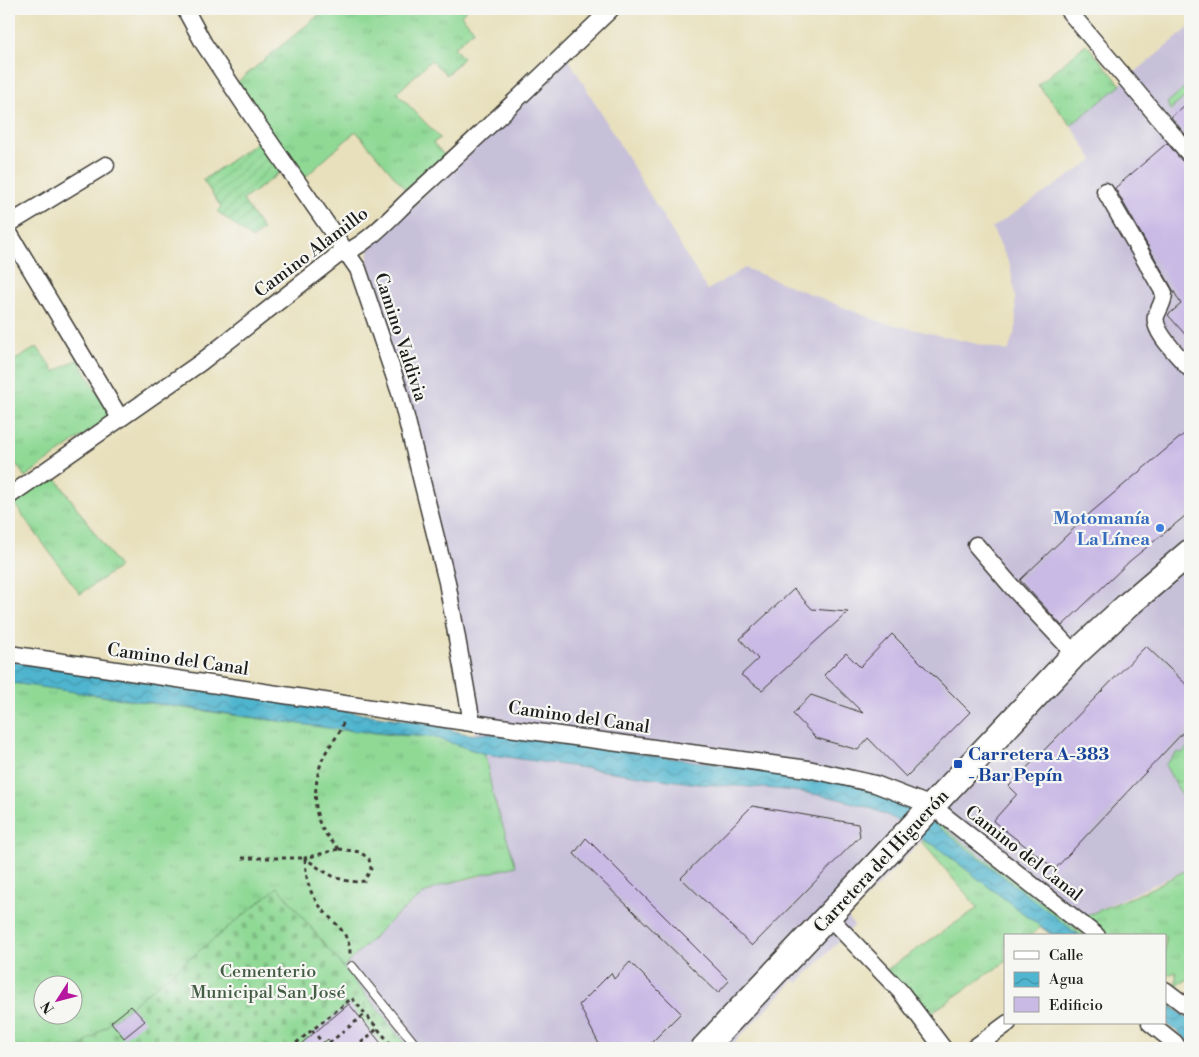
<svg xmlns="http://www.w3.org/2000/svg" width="1199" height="1057" font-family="'Libre Bodoni',serif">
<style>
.industrial{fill:#c7c0d9}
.grass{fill:url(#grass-tufts);stroke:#567a58;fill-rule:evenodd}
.cemetery{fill:url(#cemetery-stones);stroke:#567a58}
.garden{fill:url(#garden-furrows);stroke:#567a58}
.water{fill:url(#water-waves);stroke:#366876}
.building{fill:#c9b9e5}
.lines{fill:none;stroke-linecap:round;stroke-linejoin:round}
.lane-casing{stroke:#3b3934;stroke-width:10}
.street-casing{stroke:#3b3934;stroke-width:19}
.primary-casing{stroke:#3b3934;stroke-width:28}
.path{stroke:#3b3934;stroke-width:3;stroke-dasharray:4 4;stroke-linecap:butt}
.lane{stroke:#fff;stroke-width:8}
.street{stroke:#fff;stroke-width:16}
.primary{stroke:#fff;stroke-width:25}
.shop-dot{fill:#3f7fe0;stroke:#f6f6f2;stroke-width:2}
.transit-dot{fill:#1a4fb4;stroke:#f6f6f2;stroke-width:2}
.labels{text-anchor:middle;stroke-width:4.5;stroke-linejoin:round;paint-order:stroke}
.street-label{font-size:18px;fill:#1c1c1c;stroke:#f6f6f2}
.shop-label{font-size:18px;font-weight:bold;fill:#366cbe;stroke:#f6f6f2;text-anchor:end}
.transit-label{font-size:18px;font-weight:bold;fill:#164399;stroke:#f6f6f2;text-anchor:start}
.park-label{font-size:18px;fill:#445e46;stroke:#f6f6f2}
</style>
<defs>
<pattern id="grass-tufts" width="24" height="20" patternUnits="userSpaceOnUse" patternTransform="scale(1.25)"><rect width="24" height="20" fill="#8fd995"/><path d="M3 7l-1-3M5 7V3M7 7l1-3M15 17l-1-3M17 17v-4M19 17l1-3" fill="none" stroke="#7bba80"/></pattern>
<pattern id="cemetery-stones" width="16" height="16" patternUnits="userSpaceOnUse" patternTransform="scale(1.25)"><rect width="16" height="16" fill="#8fd995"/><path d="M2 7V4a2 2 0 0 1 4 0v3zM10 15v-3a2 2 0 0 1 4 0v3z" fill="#7bba80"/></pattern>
<pattern id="garden-furrows" width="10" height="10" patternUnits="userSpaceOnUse" patternTransform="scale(1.25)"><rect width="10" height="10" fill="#8fd995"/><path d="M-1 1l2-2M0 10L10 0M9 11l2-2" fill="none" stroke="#7bba80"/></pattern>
<pattern id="water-waves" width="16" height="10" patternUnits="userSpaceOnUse" patternTransform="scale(1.25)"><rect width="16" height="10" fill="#50b5cf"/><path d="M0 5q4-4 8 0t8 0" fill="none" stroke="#4292a7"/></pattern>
</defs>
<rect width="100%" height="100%" fill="#f6f6f2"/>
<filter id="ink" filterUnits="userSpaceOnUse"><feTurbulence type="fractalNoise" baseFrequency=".02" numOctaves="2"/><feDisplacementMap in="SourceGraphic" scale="10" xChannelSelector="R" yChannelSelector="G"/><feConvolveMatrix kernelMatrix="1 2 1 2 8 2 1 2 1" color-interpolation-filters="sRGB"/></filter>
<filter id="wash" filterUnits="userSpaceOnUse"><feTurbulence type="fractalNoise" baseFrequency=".0096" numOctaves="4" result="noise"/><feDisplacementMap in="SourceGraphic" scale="20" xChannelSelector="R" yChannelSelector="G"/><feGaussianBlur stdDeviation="1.12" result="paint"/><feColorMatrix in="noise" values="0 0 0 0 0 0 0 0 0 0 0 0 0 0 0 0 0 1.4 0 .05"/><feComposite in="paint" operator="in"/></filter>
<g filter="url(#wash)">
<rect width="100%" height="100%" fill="#e8e0bc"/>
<!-- industrial -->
<path class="industrial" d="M 1190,27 L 1190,744 L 1182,754 L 1165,765 L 1190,810 L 1190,868 L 1083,917 L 1075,928 L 948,831 L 941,821 L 848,917 L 854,926 L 798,983 L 794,980 L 729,1048 L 79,1048 L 393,918 L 422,895 L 442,885 L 482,876 L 493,796 L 485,754 L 473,750 L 477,717 L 366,268 L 370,247 L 568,58 L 707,290 L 745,268 L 881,322 L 1008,351 L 1016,328 L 1015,296 L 1010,265 L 992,228 L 1093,160 L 1071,125 Z"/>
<!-- grass -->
<g class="grass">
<path d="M 326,9 L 467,9 L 461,15 L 474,30 L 454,48 L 463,58 L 447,75 L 431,60 L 397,93 L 440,138 L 433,143 L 446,157 L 406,190 L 356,131 L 301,181 L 235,84 Z"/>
<path d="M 1086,44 L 1121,85 L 1071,125 L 1038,85 Z"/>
<path d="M 1190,83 L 1190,93 L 1170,110 L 1167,103 Z"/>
<path d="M 37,347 L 55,372 L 78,359 L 111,416 L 25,477 L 9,453 L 9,364 Z"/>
<path d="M 53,474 L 119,567 L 80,594 L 13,502 Z"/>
<path d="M 9,682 L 239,716 L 392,735 L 433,737 L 485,754 L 493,796 L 516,866 L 442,885 L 422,895 L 393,918 L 344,967 L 131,1006 L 79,1048 L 9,1048 ZM 42,984 L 72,984 L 72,1014 L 42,1014 Z"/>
<path d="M 1190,745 L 1190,810 L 1165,765 L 1177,752 L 1182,753 Z"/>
<path d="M 938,819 L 948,831 L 1086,936 L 1053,936 L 1041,927 L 1029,936 L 1005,936 L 1005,962 L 925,1017 L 886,970 L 978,908 L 921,841 L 932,830 Z"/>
<path d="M 1190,868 L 1190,978 L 1176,986 L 1176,972 L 1165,976 L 1165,936 L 1107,936 L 1083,917 L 1144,892 Z"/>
</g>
<!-- cemetery -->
<path class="cemetery" d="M 278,887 L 409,1048 L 79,1048 Z"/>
<!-- garden -->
<path class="garden" d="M 260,140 L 281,172 L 243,200 L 263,230 L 252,239 L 217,211 L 221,207 L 203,180 Z"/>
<!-- water -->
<g class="water">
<path d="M 9,661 L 445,726 C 453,732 476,737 485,733 L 863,784 L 913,807 L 1080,936 L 1053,936 L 934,845 C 921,841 916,834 906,826 C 896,819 883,813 872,809 C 818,789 754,787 697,784 L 485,754 L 433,737 L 342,730 L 12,683 L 9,682 Z"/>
<path d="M 1165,1001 L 1190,1020 L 1190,1042 L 1165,1022 Z"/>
</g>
<g id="blocks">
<!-- building -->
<g class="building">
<path d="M 1190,101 L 1190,140 L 1171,117 Z"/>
<path d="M 1167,143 L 1182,161 L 1190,165 L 1190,340 L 1168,315 L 1181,304 L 1115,188 Z"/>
<path d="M 1190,429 L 1190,512 L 1131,560 L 1062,626 L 1020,580 L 1088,515 Z"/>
<path d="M 794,589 L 812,609 L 848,612 L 762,690 L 741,675 L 758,659 L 740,639 Z"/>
<path d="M 892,634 L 970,712 L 906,777 L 868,738 L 858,750 L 816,738 L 793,714 L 811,695 L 863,713 L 824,675 L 846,653 L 860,667 Z"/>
<path d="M 1146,646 L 1190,688 L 1190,725 L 1055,869 L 993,821 L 1017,794 L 1009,786 Z"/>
<path d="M 752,806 L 858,824 L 860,836 L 752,946 L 681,878 Z"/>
<path d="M 586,838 L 729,981 L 718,993 L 574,854 Z"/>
<path d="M 630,962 L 681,1013 L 646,1048 L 601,1048 L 579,1005 L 611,973 L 614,979 Z"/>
<path d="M 349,1004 L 385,1048 L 336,1048 L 328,1039 L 317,1048 L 296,1048 Z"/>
<path d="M 131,1006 L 145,1021 L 124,1038 L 111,1022 Z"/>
</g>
</g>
</g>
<g filter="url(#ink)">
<use href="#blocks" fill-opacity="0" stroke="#3b3934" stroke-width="1"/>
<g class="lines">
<!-- lane casing -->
<g class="lane-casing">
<path id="lane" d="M 352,966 L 418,1048"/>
</g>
<!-- street casing -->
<g class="street-casing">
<g id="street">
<path d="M 185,9 L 204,44 L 256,122 L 358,269 L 400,393 L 447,582 L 472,723"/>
<path d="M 1067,9 L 1190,155"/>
<path d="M 1105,191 L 1164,293 C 1164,302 1159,308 1156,316 C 1152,332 1180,357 1190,369"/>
<path d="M 9,224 L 106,165"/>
<path d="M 9,233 L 120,418"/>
<path d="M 9,496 L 200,363 L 338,255 C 363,249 391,217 410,199 C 478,137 545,73 611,9"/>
<path d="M 976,545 L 1013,588 L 1075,654"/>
<path d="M 9,654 L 472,723 L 808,769 L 875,784 L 932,806 L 1097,936"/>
<path d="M 828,916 L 900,991 L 943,1048"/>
<path d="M 1165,990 L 1190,1009"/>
<path d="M 1150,1023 L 1175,1043 L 1178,1048"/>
<path d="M 974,1048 L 1008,1023"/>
</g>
</g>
<!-- primary casing -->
<g class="primary-casing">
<path id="primary" d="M 704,1048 L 1075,654 L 1129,604 L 1190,552"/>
</g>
<!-- path -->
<g class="path">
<path d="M 339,849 C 333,842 326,836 322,828 C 311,809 315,771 326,752 C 333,740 341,734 344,719"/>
<path d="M 339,849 L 360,852 L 369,859 L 371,869 L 364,881 C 342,885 322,871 305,858 Z"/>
<path d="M 242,858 L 305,858 C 306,874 307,888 317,902 C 330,922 351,930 350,956"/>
<path d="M 312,1030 L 327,1048"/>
<path d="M 290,1048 L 352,998 L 394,1048"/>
<path d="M 323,1048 L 365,1014"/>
<path d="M 355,1048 L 377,1029"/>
</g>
<!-- lane -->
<use href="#lane" class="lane"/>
<!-- street -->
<use href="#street" class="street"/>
<!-- primary -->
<use href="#primary" class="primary"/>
</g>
</g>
<!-- markers -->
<circle class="shop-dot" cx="1160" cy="528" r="5"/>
<rect class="transit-dot" x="953" y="759" width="10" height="10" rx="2.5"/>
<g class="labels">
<!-- street labels -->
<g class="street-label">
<text transform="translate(311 252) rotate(-37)" y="6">Camino Alamillo</text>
<text transform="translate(401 337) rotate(72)" y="6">Camino Valdivia</text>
<text transform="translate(178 659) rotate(8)" y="6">Camino del Canal</text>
<text transform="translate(579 717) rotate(8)" y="6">Camino del Canal</text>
<text transform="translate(1024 853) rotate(38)" y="6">Camino del Canal</text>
<text transform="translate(881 861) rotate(-47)" y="6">Carretera del Higuerón</text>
</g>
<!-- shop labels -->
<g class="shop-label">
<text x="1150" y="524">Motomanía<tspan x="1150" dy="21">La Línea</tspan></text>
</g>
<!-- transit labels -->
<g class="transit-label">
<text x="968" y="760">Carretera A-383<tspan x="968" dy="21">- Bar Pepín</tspan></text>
</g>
<!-- park labels -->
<g class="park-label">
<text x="268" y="977">Cementerio<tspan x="268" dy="21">Municipal San José</tspan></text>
</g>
</g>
<!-- margin -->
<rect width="1199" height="1057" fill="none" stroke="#f6f6f2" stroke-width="30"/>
<!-- legend -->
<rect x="1004" y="934" width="162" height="90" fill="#f6f6f2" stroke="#9f9f9c"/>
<rect x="1014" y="951" width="25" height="8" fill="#ffffff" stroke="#9f9f9c"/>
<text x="1049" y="960" font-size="15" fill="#1c1c1c">Calle</text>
<rect x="1014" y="972" width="25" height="15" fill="url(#water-waves)" stroke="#9f9f9c"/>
<text x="1049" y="984" font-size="15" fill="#1c1c1c">Agua</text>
<rect x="1014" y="997" width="25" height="15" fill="#c9b9e5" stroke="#9f9f9c"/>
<text x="1049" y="1010" font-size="15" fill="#1c1c1c">Edificio</text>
<!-- north arrow -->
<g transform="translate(58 1000) rotate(234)"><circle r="24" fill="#f6f6f2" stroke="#9f9f9c"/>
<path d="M0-4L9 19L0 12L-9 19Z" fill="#b5179e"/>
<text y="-8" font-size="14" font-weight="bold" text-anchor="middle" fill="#1c1c1c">N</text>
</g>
</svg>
